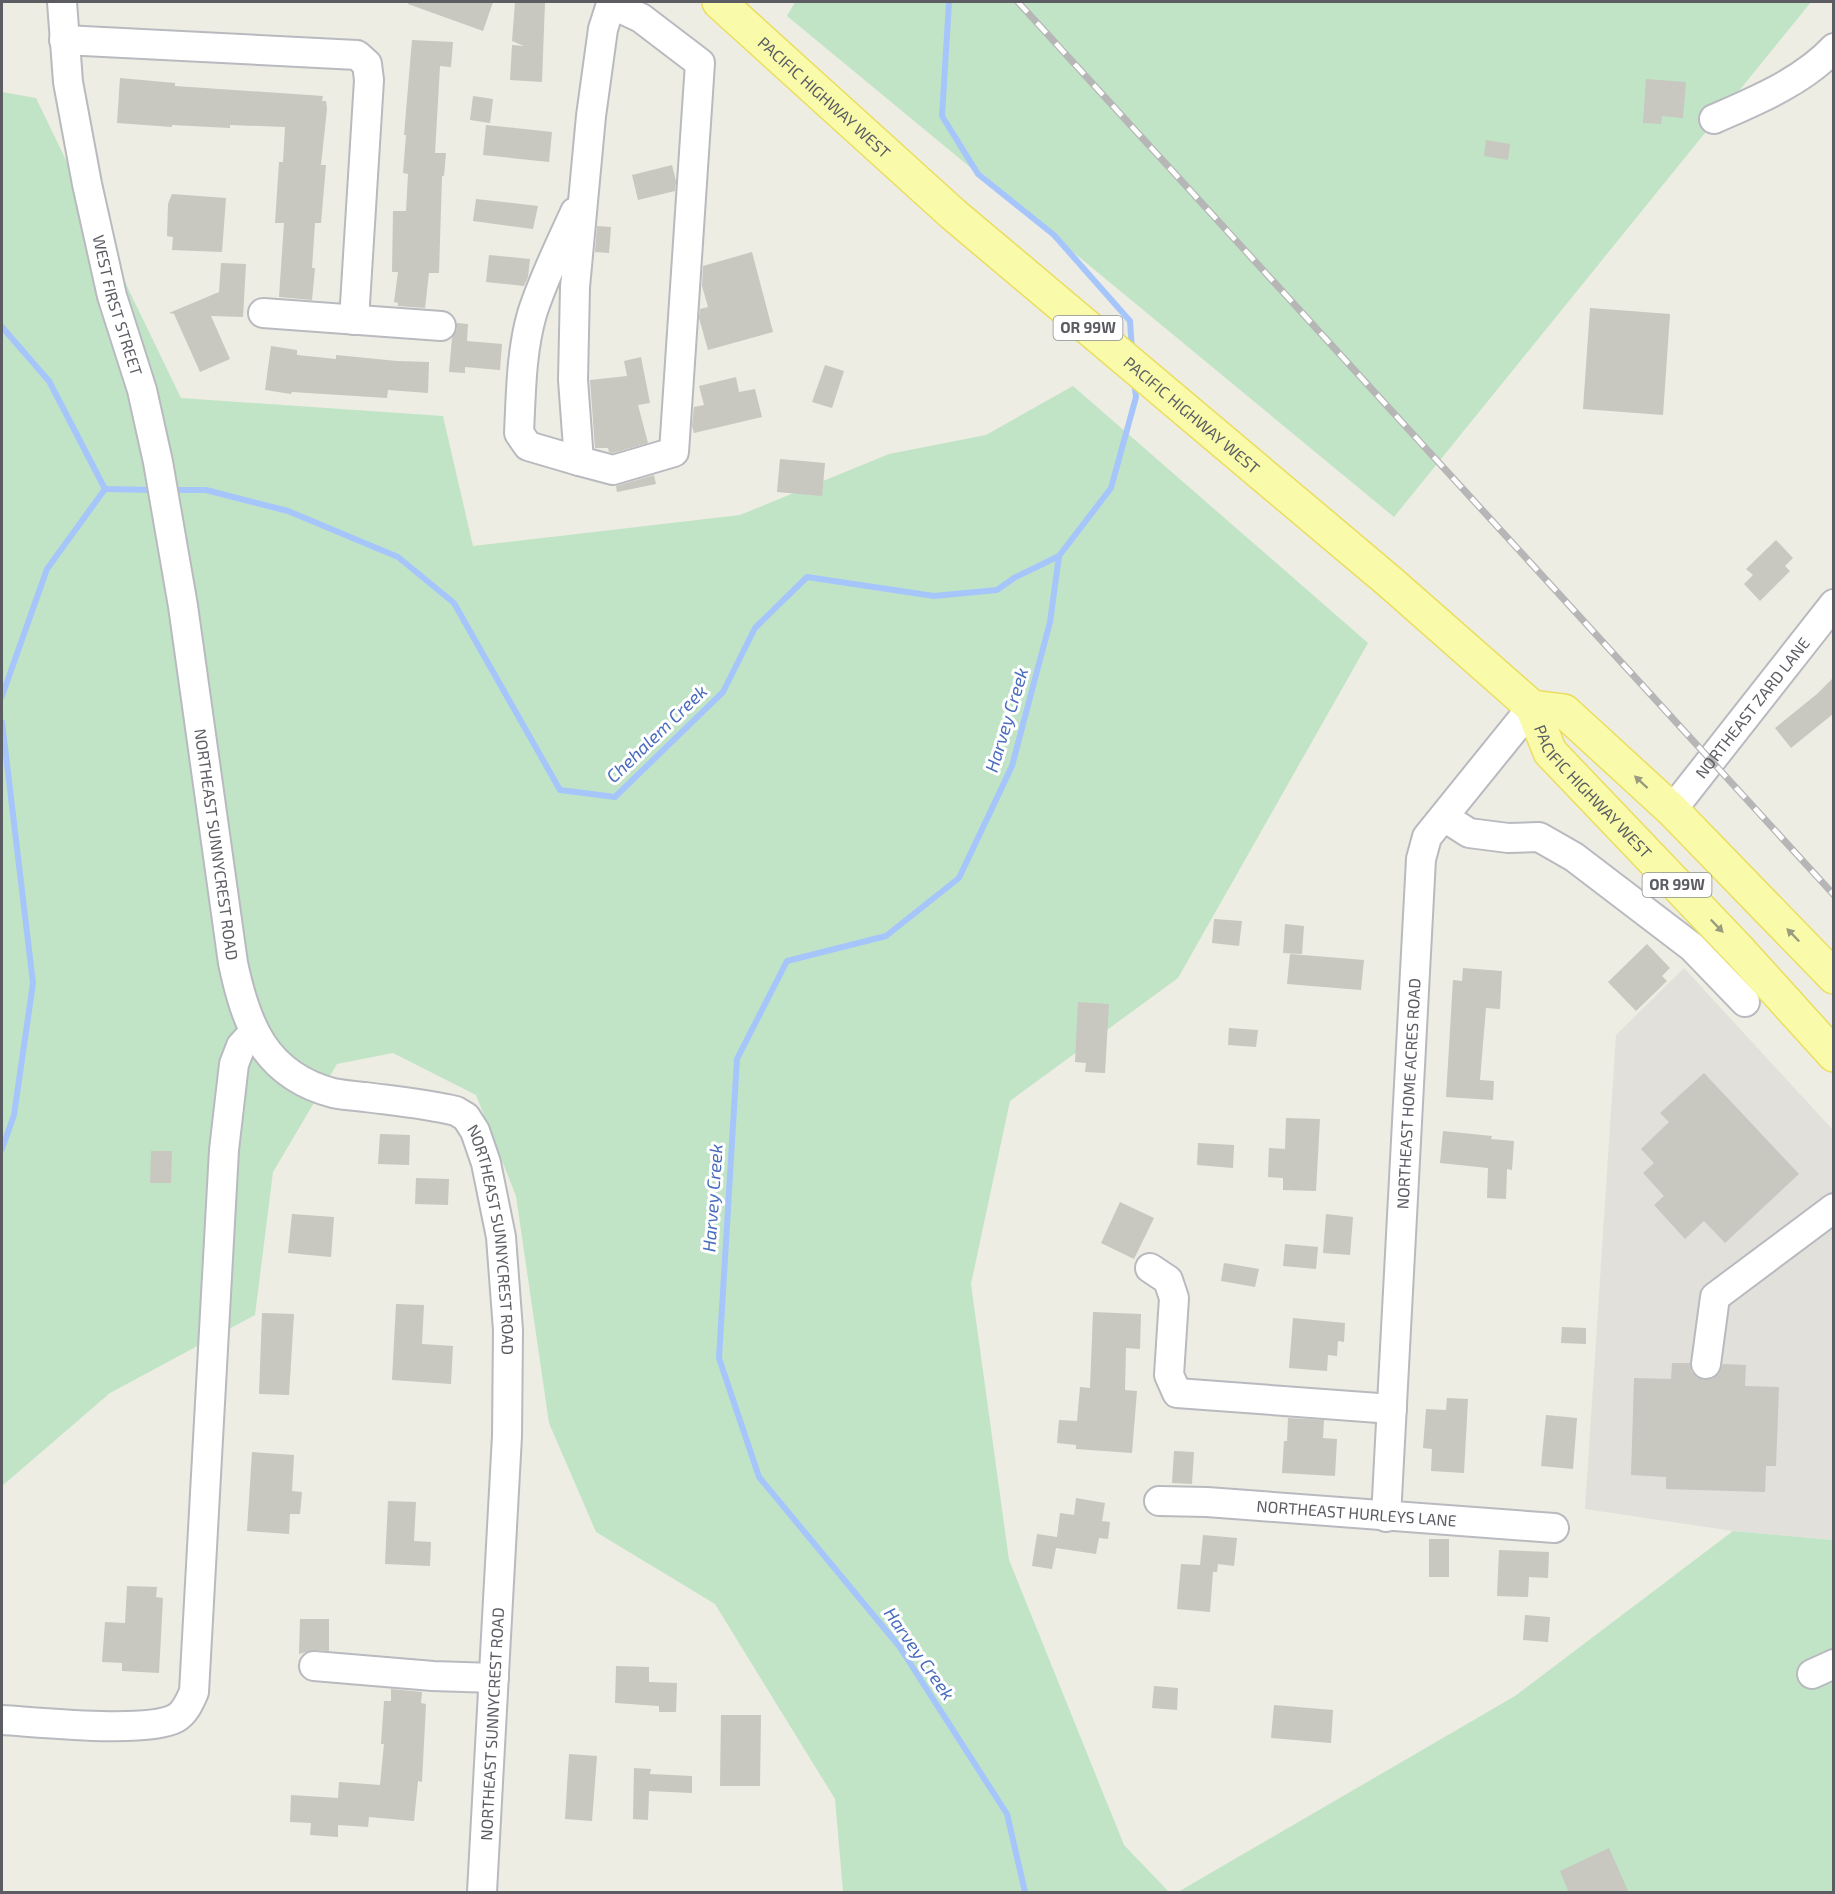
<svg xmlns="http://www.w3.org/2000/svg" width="1835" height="1894" font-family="'Exo 2',sans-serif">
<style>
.industrial{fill:#e1e0db}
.green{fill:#c1e4c7}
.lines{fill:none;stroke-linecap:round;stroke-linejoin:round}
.stream{stroke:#a6c6fb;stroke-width:6}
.building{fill:#c8c7c0}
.minor-casing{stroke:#b8babf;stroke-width:32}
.major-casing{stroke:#ebdd5f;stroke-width:36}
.minor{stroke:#fff;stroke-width:28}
.major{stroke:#f9fbaa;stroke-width:33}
.rail-casing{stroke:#b6b6b7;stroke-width:7}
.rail{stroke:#fff;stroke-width:4.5;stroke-dasharray:14;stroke-linecap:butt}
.oneway{fill:#9a9c7f}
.labels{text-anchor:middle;stroke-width:6;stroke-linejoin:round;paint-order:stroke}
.shield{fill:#fff;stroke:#8c8e92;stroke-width:1.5}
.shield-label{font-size:15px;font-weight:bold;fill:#5b5d63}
.street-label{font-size:16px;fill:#5b5d63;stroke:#fff}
.water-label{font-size:18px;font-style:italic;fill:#496cbd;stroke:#fff}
</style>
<rect width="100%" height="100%" fill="#edede3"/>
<!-- industrial -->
<path class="industrial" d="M 1684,968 L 1833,1130 L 1833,1540 L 1733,1531 L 1585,1509 L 1616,1035 Z"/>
<!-- green -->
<g class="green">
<path d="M 795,2 L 1811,2 L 1394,517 L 787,16 Z"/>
<path d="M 2,92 L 36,98 L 181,398 L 443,416 L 473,546 L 740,515 L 889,454 L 986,435 L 1073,386 L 1368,643 L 1178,978 L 1010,1101 L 971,1284 L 1009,1560 L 1124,1845 L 1169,1892 L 843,1892 L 835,1799 L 715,1604 L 596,1532 L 549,1423 L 516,1196 L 476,1095 L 393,1053 L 337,1064 L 273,1172 L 255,1315 L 110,1393 L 2,1486 Z"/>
<path d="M 1733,1531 L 1833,1540 L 1833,1892 L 1178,1892 L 1515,1696 Z"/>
</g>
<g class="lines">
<!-- stream -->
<g class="stream">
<path d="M 949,2 L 942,116 L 978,174 L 1054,235 L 1130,321 L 1132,350"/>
<path d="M 2,327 L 49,381 L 105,489"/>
<path d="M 105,489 L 156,490"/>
<path d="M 172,490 L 206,490 L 288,511 L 398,557 L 454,603 L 560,790 L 615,797 L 723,692 L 755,628 L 807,577 L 934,596 L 997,590 L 1014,578 L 1059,556 L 1111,488 L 1136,397 L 1134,381"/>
<path d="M 2,696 L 47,569 L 105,489"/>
<path d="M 2,722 L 33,983 L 14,1115 L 2,1149"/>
<path d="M 1025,1892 L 1007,1814 L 899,1646 L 759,1477 L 719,1358 L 737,1059 L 787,961 L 886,936 L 959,878 L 1012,766 L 1050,622 L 1059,556"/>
</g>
</g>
<!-- building -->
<g class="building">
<path d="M 409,2 L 493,2 L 483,31 L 408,4 Z"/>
<path d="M 515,2 L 545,2 L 542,82 L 510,80 L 512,45 L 524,46 L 512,41 Z"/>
<path d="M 412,40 L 453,42 L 451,67 L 440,66 L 435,153 L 446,153 L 444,176 L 442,176 L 439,273 L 429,273 L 425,308 L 398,306 L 398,303 L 394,302 L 398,272 L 392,272 L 393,211 L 406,211 L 408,174 L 403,173 L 406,135 L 404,135 Z"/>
<path d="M 120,78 L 175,83 L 175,86 L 323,96 L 322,101 L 326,101 L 327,109 L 321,165 L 326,165 L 321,223 L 315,223 L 312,268 L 315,268 L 312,300 L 279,297 L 284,223 L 275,223 L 279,162 L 283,162 L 285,127 L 230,125 L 230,128 L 172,125 L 172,127 L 117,123 Z"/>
<path d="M 1646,79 L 1686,82 L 1683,118 L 1662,116 L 1661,124 L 1643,123 Z"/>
<path d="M 473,96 L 493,99 L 490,123 L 470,120 Z"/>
<path d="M 486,125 L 552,132 L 549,162 L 483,155 Z"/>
<path d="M 1486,140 L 1510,144 L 1508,160 L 1484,156 Z"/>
<path d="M 672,165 L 676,181 L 675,191 L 638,200 L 632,175 Z"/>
<path d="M 172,194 L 226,198 L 222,252 L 172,250 L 173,237 L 167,236 L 168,204 Z"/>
<path d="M 476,199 L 538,206 L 533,229 L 473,221 Z"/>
<path d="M 597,226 L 611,227 L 609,253 L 595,252 Z"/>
<path d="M 752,252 L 773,332 L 708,350 L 699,318 L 700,309 L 708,307 L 702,286 L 703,266 Z"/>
<path d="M 489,255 L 530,259 L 528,277 L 524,286 L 486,282 Z"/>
<path d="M 221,263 L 246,264 L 243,317 L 211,316 L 230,359 L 200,372 L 174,314 L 169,313 L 219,292 Z"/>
<path d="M 1590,308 L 1670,314 L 1663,415 L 1583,409 Z"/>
<path d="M 457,323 L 468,324 L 467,341 L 502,344 L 500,370 L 465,367 L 465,373 L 449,372 L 452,338 L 457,328 Z"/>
<path d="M 271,346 L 297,350 L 297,355 L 336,359 L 336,355 L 397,361 L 429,362 L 428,393 L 388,390 L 387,398 L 292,392 L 291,394 L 265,390 Z"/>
<path d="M 641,357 L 650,403 L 638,405 L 648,443 L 613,453 L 609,452 L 608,448 L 595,448 L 590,380 L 627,376 L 624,361 Z"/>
<path d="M 825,365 L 844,371 L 832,408 L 812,402 Z"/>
<path d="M 736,377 L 739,392 L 755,389 L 762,417 L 694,433 L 692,426 L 694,407 L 704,405 L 699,386 Z"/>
<path d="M 780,459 L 825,463 L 822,496 L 777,492 Z"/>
<path d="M 654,475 L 656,484 L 617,492 L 616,486 Z"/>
<path d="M 1776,540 L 1793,558 L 1785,566 L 1790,571 L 1760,601 L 1744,584 L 1753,575 L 1746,569 Z"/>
<path d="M 1833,678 L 1833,714 L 1791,748 L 1775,728 L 1817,694 Z"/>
<path d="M 1214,919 L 1242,921 L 1239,946 L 1212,943 Z"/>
<path d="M 1285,924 L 1304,926 L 1302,954 L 1283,953 Z"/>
<path d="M 1647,944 L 1670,968 L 1662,976 L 1667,981 L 1636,1011 L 1608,982 Z"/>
<path d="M 1290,954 L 1364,960 L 1361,990 L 1287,984 Z"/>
<path d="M 1463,968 L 1502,971 L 1500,1009 L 1486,1008 L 1480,1080 L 1494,1081 L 1493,1100 L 1446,1097 L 1453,980 L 1462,981 Z"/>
<path d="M 1078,1002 L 1109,1004 L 1105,1073 L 1085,1072 L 1086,1063 L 1075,1062 Z"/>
<path d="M 1229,1028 L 1258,1030 L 1256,1047 L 1228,1045 Z"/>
<path d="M 1704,1073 L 1799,1174 L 1725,1243 L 1704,1221 L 1685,1239 L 1654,1205 L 1664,1196 L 1643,1173 L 1654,1163 L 1641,1149 L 1669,1122 L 1660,1113 Z"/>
<path d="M 1286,1118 L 1320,1119 L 1316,1191 L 1283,1190 L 1283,1178 L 1268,1177 L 1269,1148 L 1285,1149 Z"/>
<path d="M 1443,1131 L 1492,1136 L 1491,1139 L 1514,1141 L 1512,1170 L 1507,1169 L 1506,1199 L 1487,1198 L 1488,1168 L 1440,1163 Z"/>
<path d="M 380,1134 L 410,1135 L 409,1165 L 378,1164 Z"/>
<path d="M 1198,1143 L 1234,1145 L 1233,1168 L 1197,1165 Z"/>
<path d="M 151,1151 L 172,1151 L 171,1183 L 150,1183 Z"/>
<path d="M 416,1178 L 449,1179 L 448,1205 L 415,1204 Z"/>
<path d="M 1120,1202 L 1154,1218 L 1134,1259 L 1101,1243 Z"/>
<path d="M 292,1214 L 334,1217 L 331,1257 L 288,1253 Z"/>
<path d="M 1326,1214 L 1353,1217 L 1350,1255 L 1323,1253 Z"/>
<path d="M 1285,1244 L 1318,1247 L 1316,1269 L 1283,1266 Z"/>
<path d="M 1224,1263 L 1259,1269 L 1255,1287 L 1221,1281 Z"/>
<path d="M 396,1304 L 424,1305 L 422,1344 L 453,1346 L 451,1384 L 392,1380 Z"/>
<path d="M 1093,1312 L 1141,1314 L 1140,1349 L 1126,1348 L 1125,1390 L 1137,1391 L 1132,1453 L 1076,1449 L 1076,1445 L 1057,1443 L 1059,1420 L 1077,1421 L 1080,1387 L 1090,1388 Z"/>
<path d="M 262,1313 L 294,1314 L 289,1395 L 259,1394 Z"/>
<path d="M 1293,1318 L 1345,1323 L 1344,1342 L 1338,1341 L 1337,1356 L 1328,1355 L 1327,1371 L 1289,1368 Z"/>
<path d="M 1562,1327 L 1586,1328 L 1586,1344 L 1561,1343 Z"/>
<path d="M 1672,1363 L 1690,1363 L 1691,1371 L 1696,1377 L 1704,1380 L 1712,1379 L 1719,1374 L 1723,1364 L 1746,1365 L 1745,1386 L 1779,1387 L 1776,1466 L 1766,1466 L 1765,1492 L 1666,1489 L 1666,1477 L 1631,1475 L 1634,1378 L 1671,1379 Z"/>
<path d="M 1447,1398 L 1468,1399 L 1464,1473 L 1431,1471 L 1432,1449 L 1423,1448 L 1426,1409 L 1446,1410 Z"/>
<path d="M 1546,1415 L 1577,1418 L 1573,1469 L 1541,1466 Z"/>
<path d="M 1288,1418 L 1324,1420 L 1323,1438 L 1337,1439 L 1335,1476 L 1282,1473 L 1284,1441 L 1287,1441 Z"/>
<path d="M 1174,1451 L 1194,1452 L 1192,1484 L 1172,1483 Z"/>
<path d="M 252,1452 L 294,1455 L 292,1491 L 302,1492 L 300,1514 L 290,1514 L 289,1534 L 247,1531 Z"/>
<path d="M 1076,1498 L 1105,1503 L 1102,1521 L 1110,1522 L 1108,1539 L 1099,1538 L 1096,1554 L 1056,1548 L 1052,1569 L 1032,1566 L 1037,1534 L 1057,1537 L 1060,1513 L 1074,1515 Z"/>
<path d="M 388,1501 L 416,1502 L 414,1541 L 431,1542 L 430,1566 L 385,1564 Z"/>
<path d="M 1203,1535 L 1237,1538 L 1234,1566 L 1218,1564 L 1217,1572 L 1213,1572 L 1210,1612 L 1177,1609 L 1181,1564 L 1200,1565 Z"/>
<rect x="1429" y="1539" width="20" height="38"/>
<path d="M 1499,1550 L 1549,1552 L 1548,1578 L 1529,1577 L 1528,1597 L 1497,1596 Z"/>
<path d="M 127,1586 L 157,1587 L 156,1597 L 163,1598 L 159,1673 L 122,1671 L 122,1663 L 102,1662 L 105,1622 L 125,1623 Z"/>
<path d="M 1525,1615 L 1550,1617 L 1548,1642 L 1523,1640 Z"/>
<path d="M 300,1619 L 329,1619 L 329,1651 L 315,1650 L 299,1654 Z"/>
<path d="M 616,1666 L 649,1667 L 649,1682 L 677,1683 L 676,1712 L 659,1712 L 659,1706 L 615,1703 Z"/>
<path d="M 1154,1686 L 1178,1688 L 1177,1710 L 1152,1708 Z"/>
<path d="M 391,1689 L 422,1692 L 421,1703 L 426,1704 L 422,1782 L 418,1781 L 414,1821 L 369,1817 L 368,1827 L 338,1825 L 338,1837 L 310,1835 L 311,1823 L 290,1822 L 291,1795 L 338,1798 L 339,1782 L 380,1785 L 384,1744 L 381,1744 L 384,1701 L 391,1701 Z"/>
<path d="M 1274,1705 L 1333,1710 L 1331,1743 L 1271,1738 Z"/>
<path d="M 721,1715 L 761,1715 L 760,1786 L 720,1786 Z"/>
<path d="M 569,1754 L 597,1756 L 592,1821 L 565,1819 Z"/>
<path d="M 634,1768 L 651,1769 L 650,1774 L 692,1776 L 692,1793 L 649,1791 L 648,1820 L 633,1819 Z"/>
<path d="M 1609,1848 L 1629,1893 L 1569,1893 L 1560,1871 Z"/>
</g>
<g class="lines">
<!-- minor casing -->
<g class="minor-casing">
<g id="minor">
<path id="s1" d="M 62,2 L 68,82 L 87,184 L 112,296 L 142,390 L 158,462 L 183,606 L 233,963 C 246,1025 265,1075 333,1093 C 343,1095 355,1096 365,1097 C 395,1101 426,1104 456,1111 L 466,1117 L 475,1131 L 486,1163 L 501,1237 L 508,1330 L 507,1436 L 482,1892"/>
<path d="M 611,4 L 641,18 L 700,63 L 674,452 L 613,470 L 579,461 L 573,380 L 575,287 L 591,116 L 603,29 Z"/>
<path d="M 64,40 L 357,55 L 367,64 L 369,80 L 354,320"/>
<path d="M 1714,119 C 1755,101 1802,82 1834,48"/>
<path d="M 575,212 C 560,245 543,279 532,314 C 521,352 521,394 519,433 L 528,446 L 579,461"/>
<path d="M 263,313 L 441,326"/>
<path id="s2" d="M 1672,810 L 1834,604"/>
<path d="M 1444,817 L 1469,833 L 1508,838 L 1539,837 L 1574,857 L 1692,947 L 1745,1002"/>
<path d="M 1150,1268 L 1168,1280 L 1174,1298 L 1169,1375 L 1177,1393 L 1392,1409"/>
<path d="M 1706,1364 L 1715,1297 L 1834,1208"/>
<path id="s3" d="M 1159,1501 L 1207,1502 L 1554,1528"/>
<path id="s4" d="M 1386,1517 L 1421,859 L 1427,837 L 1532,707"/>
<path d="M 314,1666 L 433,1676 L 494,1678"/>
<path d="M 1812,1674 L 1834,1664"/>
<path d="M 2,1720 C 38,1722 147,1734 176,1718 C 185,1713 190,1701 194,1692 L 224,1150 L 234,1064 L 241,1046 L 254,1032"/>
</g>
</g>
<!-- major casing -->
<g class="major-casing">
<g id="major">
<path id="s5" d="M 719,2 L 953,214 L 1390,582 L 1532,707 L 1550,752 L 1739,950 L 1834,1055"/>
<path d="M 1532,707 L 1564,711 L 1672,810 L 1834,977"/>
</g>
</g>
<!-- minor -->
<use href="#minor" class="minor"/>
<!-- major -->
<use href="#major" class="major"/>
<!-- rail casing -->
<g class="rail-casing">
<path id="rail" d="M 1018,2 L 1834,895"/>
</g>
<!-- rail -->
<use href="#rail" class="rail"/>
</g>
<!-- one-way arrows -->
<defs><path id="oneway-solid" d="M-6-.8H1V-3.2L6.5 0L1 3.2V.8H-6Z" transform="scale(1.5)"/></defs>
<g class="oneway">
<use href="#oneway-solid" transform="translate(1641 782) rotate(-137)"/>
<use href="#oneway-solid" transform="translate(1717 926) rotate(46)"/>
<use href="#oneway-solid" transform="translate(1793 935) rotate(-134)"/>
</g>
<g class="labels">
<!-- shield labels -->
<g class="shield">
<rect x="1053.5" y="316" width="69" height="24" rx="4.5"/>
<rect x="1642.5" y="873" width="69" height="24" rx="4.5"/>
</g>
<g class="shield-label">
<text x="1088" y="333">OR 99W</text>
<text x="1677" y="890">OR 99W</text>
</g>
<!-- street labels -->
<g class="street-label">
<text dy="6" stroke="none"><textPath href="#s5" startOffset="142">PACIFIC HIGHWAY WEST</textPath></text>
<text dy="6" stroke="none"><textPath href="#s1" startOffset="309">WEST FIRST STREET</textPath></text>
<text dy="6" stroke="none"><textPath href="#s5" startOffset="628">PACIFIC HIGHWAY WEST</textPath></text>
<text dy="6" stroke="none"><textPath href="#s2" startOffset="130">NORTHEAST ZARD LANE</textPath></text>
<text dy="6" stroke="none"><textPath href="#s5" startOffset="1182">PACIFIC HIGHWAY WEST</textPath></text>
<text dy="6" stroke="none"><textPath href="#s1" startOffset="858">NORTHEAST SUNNYCREST ROAD</textPath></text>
<text dy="6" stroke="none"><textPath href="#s4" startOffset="424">NORTHEAST HOME ACRES ROAD</textPath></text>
<text dy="6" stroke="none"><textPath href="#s1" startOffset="1416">NORTHEAST SUNNYCREST ROAD</textPath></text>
<text dy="6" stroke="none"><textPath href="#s3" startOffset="198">NORTHEAST HURLEYS LANE</textPath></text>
<text transform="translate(492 1724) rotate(-87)" y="6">NORTHEAST SUNNYCREST ROAD</text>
</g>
<!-- water labels -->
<g class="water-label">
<text transform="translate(1007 720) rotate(-73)" y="6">Harvey Creek</text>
<text transform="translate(657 734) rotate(-44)" y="6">Chehalem Creek</text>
<text transform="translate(713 1198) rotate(-86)" y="6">Harvey Creek</text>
<text transform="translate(919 1654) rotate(55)" y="6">Harvey Creek</text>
</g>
</g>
<!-- border -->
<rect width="1835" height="1894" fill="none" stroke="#5b5d63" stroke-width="6"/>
</svg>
